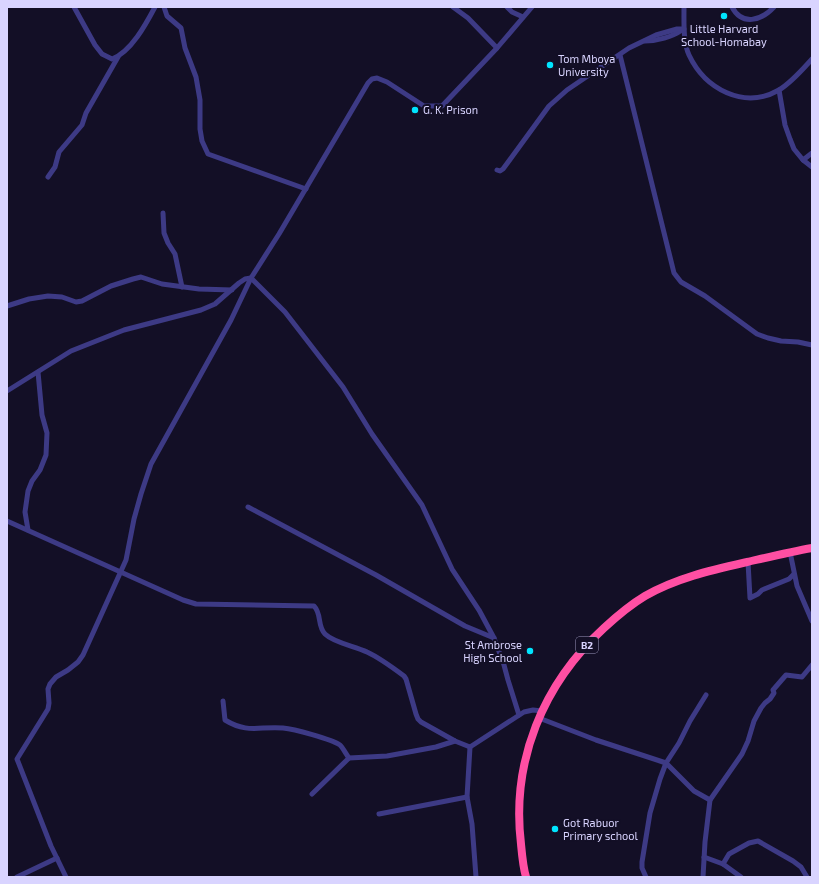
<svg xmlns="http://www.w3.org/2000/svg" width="819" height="884" font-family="'Exo 2',sans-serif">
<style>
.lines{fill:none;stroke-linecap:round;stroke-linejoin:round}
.minor{stroke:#3d3a85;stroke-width:5}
.highway{stroke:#ff4fa3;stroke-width:8}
.poi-dot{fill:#00e5ff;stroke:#130f26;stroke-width:1.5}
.labels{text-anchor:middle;stroke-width:4;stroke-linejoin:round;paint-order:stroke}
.shield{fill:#130f26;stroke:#9e99be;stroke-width:1}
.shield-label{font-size:10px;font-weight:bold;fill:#d9d4ff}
.poi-label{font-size:11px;fill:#d9d4ff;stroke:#130f26;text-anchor:start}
</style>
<rect width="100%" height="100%" fill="#130f26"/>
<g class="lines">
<!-- minor -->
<g class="minor">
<path d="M 74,7 L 95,45 L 102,54 L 112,59 C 131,52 146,24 155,7"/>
<path d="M 164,7 L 167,16 L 181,28 L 185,48 L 196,77 L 200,100 L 200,129 L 202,141 L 208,154 L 306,189"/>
<path d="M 453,7 L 468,18 L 497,48"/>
<path d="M 507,7 L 512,12 L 523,17"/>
<path d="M 684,7 C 684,22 683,42 689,55 C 705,89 744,110 779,90 C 792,82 802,70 812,59"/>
<path d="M 732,7 C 742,26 761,21 774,7"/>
<path d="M 645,41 C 657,41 672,37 682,30"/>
<path d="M 620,55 L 674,273 L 681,282 L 705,296 L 757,334 L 768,338 L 781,341 L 798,342 L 812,345"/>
<path d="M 779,90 L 785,125 L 790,139 L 794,149 L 803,160 L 812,153"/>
<path d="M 803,160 L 812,167"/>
<path d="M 497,170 L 500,171 L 503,169 L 549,106 L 567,90 L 629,48 L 656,35 L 677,29 L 684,29"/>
<path d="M 48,177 L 55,167 L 59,152 L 82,125 L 86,113 L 118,57"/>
<path d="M 163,213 L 164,233 L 168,243 L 175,254 L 182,287"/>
<path d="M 7,306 L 29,299 L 48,296 L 62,297 L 76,302 L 82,301 L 111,286 L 133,279 L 141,277 L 162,284 L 199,289 L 232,290"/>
<path d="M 7,391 L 71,351 L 124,330 L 201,310 L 215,304 L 239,283 L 245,279 L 251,278 L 285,312 L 343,387 L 372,434 L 422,505 L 452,569 L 479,610 L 494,638 L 504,665 L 508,680 L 519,715"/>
<path d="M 248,507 L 376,575 L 465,626 L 494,638"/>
<path d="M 7,521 L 183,600 L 196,604 L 314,606 C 322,614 317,626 325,634 C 334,643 355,646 367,652 C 380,658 392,667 404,676 L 406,679 L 416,714 L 418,719 L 421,722 L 455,741 L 470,747 L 524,712 L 533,710 L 542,711"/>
<path d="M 28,530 L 25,512 L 28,491 L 32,481 L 40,470 L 46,455 L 47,433 L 42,415 L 38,372"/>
<path d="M 790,552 L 797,586 L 812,621"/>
<path d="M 748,562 L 750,598 L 758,594 L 762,590 L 789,579 L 794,574"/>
<path d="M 223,701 L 225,720 C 248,734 259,726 283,728 C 294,729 331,739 340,745 C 343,748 346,754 349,758 L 387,756 L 436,747 L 455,741"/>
<path d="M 539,718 L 596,740 L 666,763 L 694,791 L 710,800"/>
<path d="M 470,747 L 467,797 L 472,824 L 476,877"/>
<path d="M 312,794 L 349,758"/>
<path d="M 379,814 L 467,797"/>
<path d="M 704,857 L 723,864 L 741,877"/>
<path d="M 723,864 L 729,854 L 749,843 L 758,841 L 793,861 L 801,867 L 807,877"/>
<path d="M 17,877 L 57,858"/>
<path d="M 66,877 L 51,846 L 17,759 L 48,709 L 49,703 L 48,689 L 50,684 L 56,677 L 68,670 L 78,662 L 83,655 L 126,560 L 134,519 L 141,494 L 151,464 L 231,320 L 251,278 L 279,234 L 368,83 L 372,79 L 377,78 L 387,82 L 424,106 L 442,106 L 497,48 L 532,7"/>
<path d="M 646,877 L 642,868 L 642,862 L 650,813 L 660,779 L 666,763 L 679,743 L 690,721 L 706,695"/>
<path d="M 703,877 L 705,842 L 710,800 L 742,754 L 748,741 L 754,721 L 761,708 L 765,703 L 770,699 L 774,693 L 773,690 L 786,675 L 802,677 L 812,665"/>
</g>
<!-- highway -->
<path class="highway" d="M 526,877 C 523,867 522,855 521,844 C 511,761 543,684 604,628 C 617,616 630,605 645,596 C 676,578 712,570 747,562 C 769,557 790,552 812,548"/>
</g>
<!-- markers -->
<g class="poi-dot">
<circle cx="724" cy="16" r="4"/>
<circle cx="550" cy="65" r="4"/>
<circle cx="415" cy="110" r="4"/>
<circle cx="530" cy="651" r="4"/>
<circle cx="555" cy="829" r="4"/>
</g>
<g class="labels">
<!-- shield labels -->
<rect class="shield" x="576" y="637" width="22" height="16" rx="3"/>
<g class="shield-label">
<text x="587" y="649">B2</text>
</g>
<!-- poi labels -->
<g class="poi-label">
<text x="724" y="33" text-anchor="middle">Little Harvard<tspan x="724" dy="13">School-Homabay</tspan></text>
<text x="558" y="63">Tom Mboya<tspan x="558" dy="13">University</tspan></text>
<text x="423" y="114">G. K. Prison</text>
<text x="522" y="649" text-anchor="end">St Ambrose<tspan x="522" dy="13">High School</tspan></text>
<text x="563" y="827">Got Rabuor<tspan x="563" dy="13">Primary school</tspan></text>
</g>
</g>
<!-- border -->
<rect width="819" height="884" fill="none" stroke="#d9d4ff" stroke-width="16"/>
</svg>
